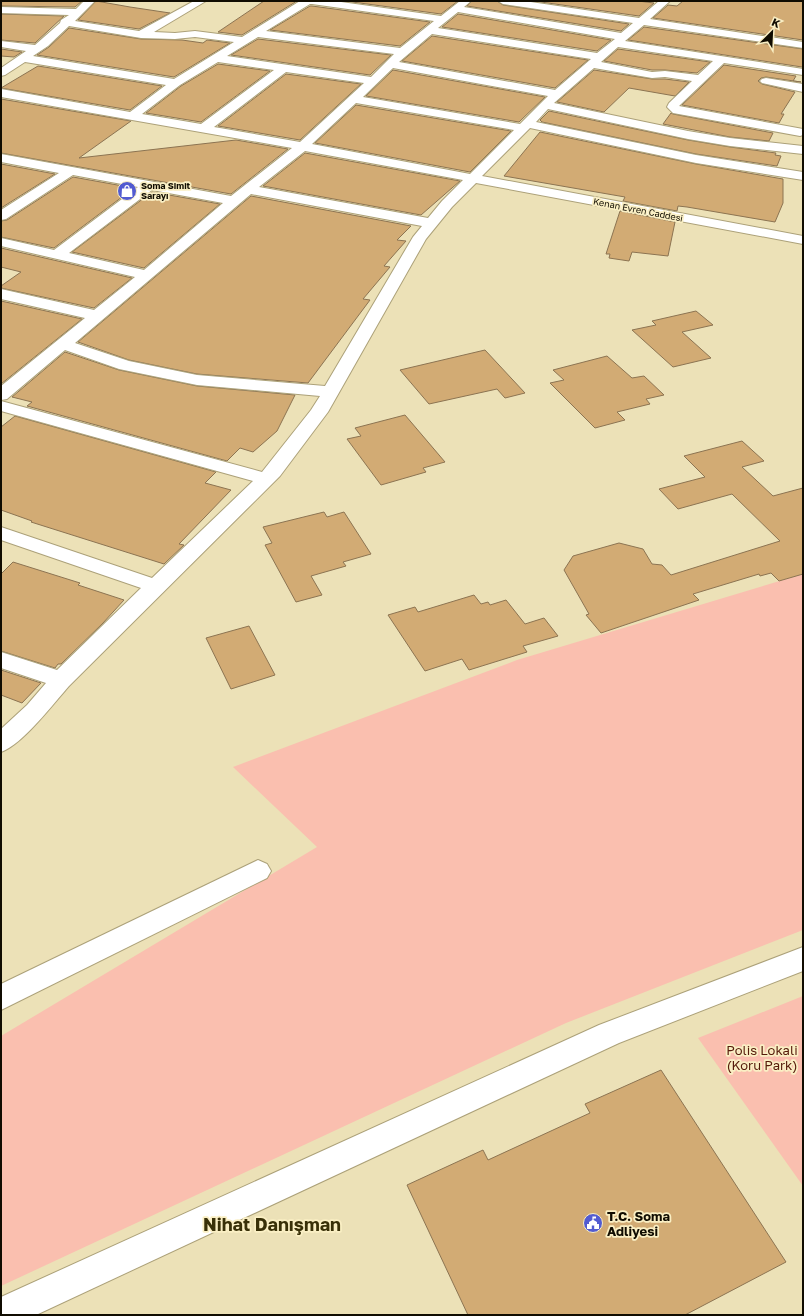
<svg xmlns="http://www.w3.org/2000/svg" width="804" height="1316" font-family="'Golos Text',sans-serif">
<style>
.green{fill:#fabfaf}
.building{fill:#d2ab74;stroke:#8c7452}
.lines{fill:none;stroke-linecap:round;stroke-linejoin:round}
.minor-casing{stroke:#aca179;stroke-width:2}
.minor{fill:#fff;fill-rule:evenodd}
.labels{text-anchor:middle;stroke-width:3.5;stroke-linejoin:round;paint-order:stroke}
.far-poi-label{font-size:9px;font-weight:bold;fill:#100c01;stroke:#faefc4;text-anchor:start}
.far-street-label{font-size:9px;fill:#100c01;stroke:#faefc4}
.near-park-label{font-size:13px;fill:#561b0b;stroke:#faefc4}
.near-poi-label{font-size:13px;font-weight:bold;fill:#100c01;stroke:#faefc4;text-anchor:start}
.near-district-label{font-size:18px;font-weight:bold;fill:#393008;stroke:#faefc4}
</style>
<rect width="100%" height="100%" fill="#ece1b7"/>
<!-- green -->
<g class="green">
<path d="M 803,574 L 803,930 L 566,1023 L 1,1286 L 1,1036 L 317,847 L 233,767 L 517,660 Z"/>
<path d="M 803,996 L 803,1186 L 698,1038 Z"/>
</g>
<!-- building -->
<g class="building">
<path d="M 1,1 L 82,1 L 75,7 L 1,6 Z"/>
<path d="M 96,1 L 130,7 L 170,13 L 139,29 L 78,20 Z"/>
<path d="M 264,1 L 297,1 L 242,35 L 218,32 Z"/>
<path d="M 345,1 L 458,1 L 441,14 Z"/>
<path d="M 472,1 L 497,1 L 503,5 L 629,24 L 621,31 L 467,6 Z"/>
<path d="M 534,1 L 638,1 L 654,3 L 639,16 Z"/>
<path d="M 683,1 L 803,1 L 803,40 L 653,18 L 668,5 L 677,6 Z"/>
<path d="M 310,6 L 312,6 L 430,22 L 400,46 L 270,30 Z"/>
<path d="M 1,14 L 64,16 L 35,43 L 1,40 Z"/>
<path d="M 458,14 L 611,40 L 597,51 L 442,27 Z"/>
<path d="M 644,27 L 803,49 L 803,66 L 802,67 L 628,40 Z"/>
<path d="M 69,28 L 141,39 L 182,40 L 203,43 L 207,40 L 230,43 L 174,77 L 37,55 L 49,47 Z"/>
<path d="M 432,36 L 588,60 L 555,88 L 402,61 Z"/>
<path d="M 258,39 L 391,55 L 370,75 L 231,55 Z"/>
<path d="M 1,49 L 22,52 L 14,57 L 1,56 Z"/>
<path d="M 618,49 L 710,62 L 697,73 L 665,70 L 652,70 L 604,61 Z"/>
<path d="M 218,64 L 270,71 L 201,122 L 146,113 L 181,86 Z"/>
<path d="M 724,65 L 796,76 L 793,81 L 801,82 L 766,77 L 761,78 L 758,81 L 762,84 L 795,92 L 781,114 L 784,114 L 779,123 L 682,105 Z"/>
<path d="M 38,66 L 162,86 L 130,110 L 1,88 Z"/>
<path d="M 393,70 L 545,97 L 519,122 L 366,96 Z"/>
<path d="M 594,70 L 652,79 L 665,79 L 689,82 L 675,96 L 629,88 L 604,112 L 557,102 Z"/>
<path d="M 286,74 L 361,84 L 300,140 L 218,126 Z"/>
<path d="M 1,99 L 131,121 L 79,158 L 236,140 L 288,149 L 231,194 L 1,153 Z"/>
<path d="M 356,105 L 511,131 L 470,172 L 315,143 Z"/>
<path d="M 549,111 L 688,140 L 730,147 L 776,153 L 775,155 L 781,156 L 777,166 L 696,154 L 542,122 L 540,120 Z"/>
<path d="M 671,113 L 673,114 L 773,133 L 769,141 L 730,137 L 663,124 Z"/>
<path d="M 540,132 L 696,164 L 783,179 L 783,203 L 775,222 L 687,207 L 678,206 L 677,211 L 623,201 L 625,197 L 504,176 Z"/>
<path d="M 305,153 L 460,181 L 421,215 L 263,186 Z"/>
<path d="M 1,164 L 55,174 L 1,208 Z"/>
<path d="M 73,177 L 134,188 L 54,248 L 1,237 L 1,221 L 7,220 Z"/>
<path d="M 152,192 L 220,204 L 144,268 L 72,252 Z"/>
<path d="M 251,196 L 411,226 L 397,240 L 406,241 L 384,266 L 390,267 L 363,299 L 370,300 L 308,383 L 197,374 L 129,360 L 78,342 Z"/>
<path d="M 620,211 L 675,222 L 668,256 L 632,252 L 629,261 L 609,258 L 610,254 L 606,254 Z"/>
<path d="M 1,248 L 132,278 L 94,308 L 1,288 L 1,286 L 21,272 L 1,267 Z"/>
<path d="M 1,301 L 82,319 L 1,384 Z"/>
<path d="M 696,311 L 713,325 L 682,332 L 711,358 L 673,367 L 632,330 L 656,325 L 652,321 Z"/>
<path d="M 485,350 L 525,393 L 505,398 L 497,389 L 429,404 L 400,370 Z"/>
<path d="M 65,352 L 119,370 L 197,386 L 295,395 L 277,431 L 253,452 L 240,448 L 227,461 L 27,406 L 32,402 L 12,397 Z"/>
<path d="M 607,356 L 632,378 L 644,376 L 664,395 L 646,399 L 650,404 L 617,412 L 625,420 L 595,428 L 550,383 L 564,380 L 553,370 Z"/>
<path d="M 405,415 L 445,462 L 423,468 L 426,472 L 381,485 L 347,439 L 361,436 L 355,428 Z"/>
<path d="M 15,416 L 216,472 L 205,483 L 231,490 L 179,544 L 184,545 L 164,564 L 31,522 L 32,521 L 1,510 L 1,427 Z"/>
<path d="M 742,441 L 764,461 L 742,467 L 773,496 L 803,488 L 803,574 L 779,581 L 771,573 L 760,576 L 759,574 L 693,594 L 699,600 L 601,633 L 586,615 L 589,614 L 564,570 L 573,556 L 619,543 L 643,549 L 652,564 L 662,565 L 671,575 L 780,541 L 732,494 L 678,509 L 659,489 L 705,477 L 684,456 Z"/>
<path d="M 324,512 L 327,517 L 344,512 L 371,554 L 343,562 L 346,566 L 311,576 L 322,595 L 296,602 L 265,545 L 272,543 L 263,527 Z"/>
<path d="M 13,562 L 80,583 L 78,585 L 124,600 L 103,623 L 61,664 L 58,664 L 55,668 L 1,651 L 1,574 Z"/>
<path d="M 474,595 L 481,604 L 488,602 L 490,605 L 506,600 L 525,624 L 544,618 L 558,636 L 523,646 L 527,652 L 469,670 L 462,659 L 425,671 L 388,615 L 415,607 L 418,612 Z"/>
<path d="M 249,626 L 275,675 L 231,689 L 206,638 Z"/>
<path d="M 1,670 L 41,683 L 22,703 L 1,695 Z"/>
<path d="M 661,1070 L 786,1262 L 685,1315 L 468,1315 L 407,1185 L 483,1150 L 488,1160 L 590,1113 L 585,1104 Z"/>
</g>
<g class="lines">
<!-- minor casing -->
<g class="minor-casing">
<g id="minor">
<path d="M 84,1 L 95,1 L 75,21 L 139,31 L 194,1 L 206,1 L 154,32 L 175,33 L 195,31 L 242,37 L 300,1 L 334,1 L 441,16 L 460,1 L 471,1 L 464,7 L 621,33 L 633,23 L 503,4 L 498,1 L 524,1 L 639,18 L 659,1 L 670,1 L 650,19 L 803,42 L 803,48 L 644,25 L 625,41 L 803,69 L 803,75 L 724,63 L 679,106 L 803,129 L 803,135 L 800,136 L 673,113 L 667,107 L 669,103 L 692,81 L 665,77 L 652,78 L 594,68 L 554,103 L 688,131 L 730,138 L 803,146 L 803,154 L 730,146 L 688,139 L 548,109 L 536,122 L 696,155 L 803,172 L 803,180 L 696,163 L 530,128 L 482,176 L 803,236 L 803,244 L 476,183 L 452,207 L 426,239 L 328,412 L 280,476 L 69,686 C 54,703 22,745 1,752 L 1,729 L 27,705 L 46,683 L 1,668 L 1,652 L 57,670 L 141,588 L 1,540 L 1,527 L 152,578 L 253,481 L 1,411 L 1,401 L 262,472 L 311,410 L 320,396 L 197,385 L 119,369 L 65,350 L 7,399 L 1,400 L 1,386 L 85,318 L 1,299 L 1,289 L 94,310 L 135,277 L 1,246 L 1,238 L 54,250 L 138,187 L 73,175 L 6,219 L 1,220 L 1,210 L 59,173 L 1,162 L 1,154 L 231,196 L 292,148 L 1,97 L 1,89 L 130,112 L 166,85 L 25,62 L 5,75 L 1,76 L 1,68 L 26,51 L 1,47 L 1,41 L 35,45 L 60,23 L 61,20 L 69,15 L 1,13 L 1,7 L 76,9 ZM 310,4 L 312,4 L 434,21 L 400,48 L 266,31 ZM 458,12 L 615,39 L 597,53 L 438,28 ZM 69,26 L 141,38 L 175,39 L 195,37 L 234,42 L 174,79 L 33,56 L 48,46 ZM 432,34 L 591,59 L 555,90 L 399,62 ZM 258,37 L 394,54 L 371,77 L 227,56 ZM 618,47 L 713,61 L 698,75 L 665,71 L 652,72 L 601,62 ZM 218,62 L 274,70 L 201,124 L 142,114 L 180,85 ZM 393,68 L 548,96 L 520,124 L 363,97 ZM 286,72 L 364,83 L 300,142 L 214,127 ZM 356,103 L 514,130 L 470,174 L 312,144 ZM 305,151 L 463,180 L 442,201 L 428,218 L 259,187 ZM 152,190 L 223,203 L 144,270 L 69,253 ZM 251,194 L 422,226 L 413,237 L 325,386 L 197,375 L 129,361 L 75,343 Z"/>
<path d="M 766,78 L 803,84 L 803,92 L 762,83 L 760,81 L 762,79 Z"/>
<path d="M 258,860 L 267,864 L 271,871 L 267,878 L 1,1010 L 1,984 Z"/>
<path d="M 803,947 L 803,971 L 619,1043 L 36,1315 L 1,1315 L 1,1297 L 599,1025 Z"/>
</g>
</g>
<!-- minor -->
<use href="#minor" class="minor"/>
</g>
<!-- icons -->
<defs>
<g id="shop-disc" transform="scale(1)"><circle r="9.5" fill="#525bd1" stroke="#faefc4"/><path d="M-5-2.5h2.3a2.7 3.5 0 0 1 5.4 0H5L5.5 6h-11ZM-1.5-2.5h3a1.5 2.3 0 0 0-3 0Z" fill="#fff"/></g>
<g id="civic-disc" transform="scale(1)"><circle r="9.5" fill="#525bd1" stroke="#faefc4"/><path d="M-.6-6.5H3V-4.5H.6V-3L4-1V1h2V6H-6V1h2V-1L-.6-3ZM-1.2 2.5V6h2.4V2.5Z" fill="#fff"/></g>
</defs>
<g fill-rule="evenodd">
<use href="#shop-disc" x="127" y="191"/>
<use href="#civic-disc" x="593" y="1223"/>
</g>
<g class="labels">
<!-- far-poi labels -->
<g class="far-poi-label">
<text x="141" y="189">Soma Simit<tspan x="141" dy="10">Sarayı</tspan></text>
</g>
<!-- far-street labels -->
<g class="far-street-label">
<text transform="translate(638 210) rotate(11)" y="3">Kenan Evren Caddesi</text>
</g>
<!-- near-park labels -->
<g class="near-park-label">
<text x="762" y="1055">Polis Lokali<tspan x="762" dy="15">(Koru Park)</tspan></text>
</g>
<!-- near-poi labels -->
<g class="near-poi-label">
<text x="607" y="1221">T.C. Soma<tspan x="607" dy="15">Adliyesi</tspan></text>
</g>
<!-- near-district labels -->
<g class="near-district-label">
<text x="272" y="1231">Nihat Danışman</text>
</g>
</g>
<!-- border -->
<rect width="804" height="1316" fill="none" stroke="#100c01" stroke-width="4"/>
<!-- north arrow -->
<g transform="translate(772 32) rotate(24)" stroke="#faefc4" stroke-width="3" paint-order="stroke">
<path d="M0-3L7 15L0 10L-7 15Z" fill="#100c01"/>
<text y="-6" font-size="11" font-weight="bold" text-anchor="middle" fill="#100c01">K</text>
</g>
</svg>
